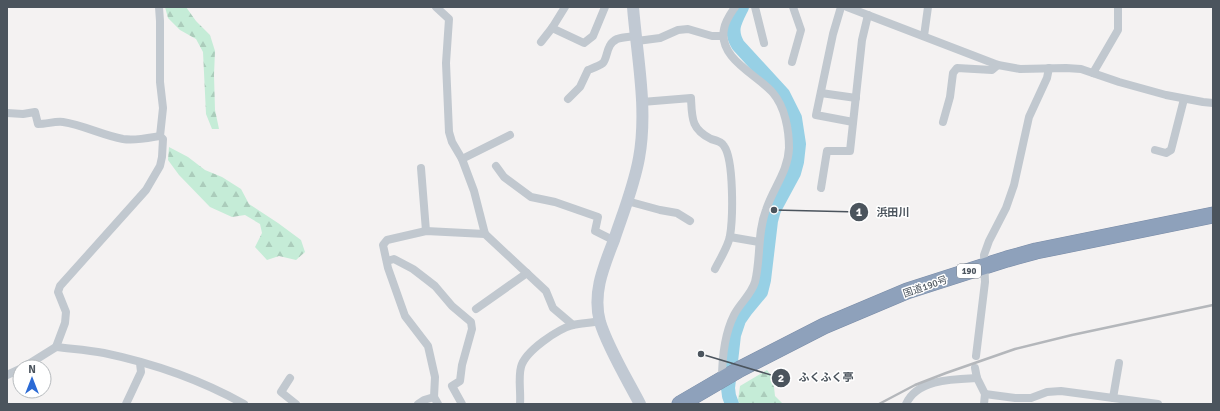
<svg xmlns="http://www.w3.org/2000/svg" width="1220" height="411" font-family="Signika,'Noto Sans JP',sans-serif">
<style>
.forest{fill:url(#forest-firs)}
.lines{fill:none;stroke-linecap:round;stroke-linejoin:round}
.river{stroke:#97d0e5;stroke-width:14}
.highway-casing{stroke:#7a8ca7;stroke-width:17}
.street{stroke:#c1c8cf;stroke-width:8}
.secondary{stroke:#c1c9d3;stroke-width:12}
.highway{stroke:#8ea1bb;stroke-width:16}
.rail{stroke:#b4b7bb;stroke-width:2.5}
.labels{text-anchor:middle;stroke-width:3;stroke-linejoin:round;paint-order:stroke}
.shield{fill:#fff;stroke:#81878e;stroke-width:1}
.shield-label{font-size:9px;font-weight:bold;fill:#4b545d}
.street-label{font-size:10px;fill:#4b545d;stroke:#fff}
.leader{fill:none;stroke:#4b545d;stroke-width:1.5}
.callout-dot{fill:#4b545d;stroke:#fff;stroke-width:1.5}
.mark-label{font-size:12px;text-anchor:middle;font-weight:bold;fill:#fff}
.callout-label{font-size:11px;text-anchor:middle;font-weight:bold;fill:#4b545d;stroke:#fff;stroke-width:3;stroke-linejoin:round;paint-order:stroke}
</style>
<defs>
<pattern id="forest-firs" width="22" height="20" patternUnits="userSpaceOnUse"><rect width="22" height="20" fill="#c5ecd7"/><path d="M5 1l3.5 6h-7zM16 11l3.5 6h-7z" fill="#abccbb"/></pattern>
</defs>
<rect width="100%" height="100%" fill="#f4f2f2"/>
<!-- forest -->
<g class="forest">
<path d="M 165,7 L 186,7 L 196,21 L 210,35 L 215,51 L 214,75 L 215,110 L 219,129 L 212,129 L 206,114 L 203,52 L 196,39 L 180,30 L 168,18 Z"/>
<path d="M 169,147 L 188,157 L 205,170 L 222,177 L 241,189 L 249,204 L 278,223 L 301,240 L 305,252 L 296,260 L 279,256 L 267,260 L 255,247 L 262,233 L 260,224 L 245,215 L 232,217 L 210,207 L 179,175 L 168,160 Z"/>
<path d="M 767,370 L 773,378 L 775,396 L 783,404 L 740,404 L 738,400 L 740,386 Z"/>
</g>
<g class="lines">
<!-- river -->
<path class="river" d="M 732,404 L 729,396 L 728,388 L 734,335 L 739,320 L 746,310 L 761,292 L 764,280 L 771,221 L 774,210 L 794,173 L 797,162 L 799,144 L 795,118 L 783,94 L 738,45 C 729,30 735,21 742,7"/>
<!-- highway casing -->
<g class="highway-casing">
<path id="highway" d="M 680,404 L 740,369 L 824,326 L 907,291 L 1007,259 L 1036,251 L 1213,215"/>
</g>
<!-- street -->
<g class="street">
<path d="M 436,7 L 449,19 L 446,63 L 449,132 L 452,142 L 462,159 L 474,191 L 485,234 L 546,291 L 553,308 L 573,325"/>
<path d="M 755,7 L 764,43"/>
<path d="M 841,7 L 833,34 L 816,115 L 853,122"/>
<path d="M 847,7 L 998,65 L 1020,69 L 1066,68 L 1081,69 L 1119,82 L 1166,95 L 1203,102 L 1213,103"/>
<path d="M 552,28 L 584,43 L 593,36 L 605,7"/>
<path d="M 924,36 L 928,7"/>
<path d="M 637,41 L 660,38 L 678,30 L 688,29 L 712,36 L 723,36"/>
<path d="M 541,42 L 552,28 L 565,7"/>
<path d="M 792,62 L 801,30 L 793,7"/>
<path d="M 1093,73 L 1118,30 L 1118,7"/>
<path d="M 821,93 L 856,98"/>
<path d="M 568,99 L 580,87 L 588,70 C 593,68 599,66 603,63 C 608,57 606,44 617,39 C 623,37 630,37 636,36"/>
<path d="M 642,102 L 691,98 C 692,118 691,129 711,139 C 715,140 722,142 724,146 C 734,160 733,218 730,236 C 728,247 720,259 715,269"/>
<path d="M 7,113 L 23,114 L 35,112 L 38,124 C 47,124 55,121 63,122 C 83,125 102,135 123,139 C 135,141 148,138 160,136"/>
<path d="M 943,122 L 950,97 L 953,73 L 957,68 L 992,70 L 998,65"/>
<path d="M 1155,150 L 1166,153 L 1171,150 L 1184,99"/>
<path d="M 462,159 L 510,135"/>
<path d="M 496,166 L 504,177 L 531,197 L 555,202 L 598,217 L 595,231 L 613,240"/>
<path d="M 421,168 L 426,231"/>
<path d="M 821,188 L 827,151 L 850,151 L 862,40 L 868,15"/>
<path d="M 627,201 L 660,210 L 677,213 L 690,221"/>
<path d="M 730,237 L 759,242"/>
<path d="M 387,261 L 394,259 L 413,269 L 426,279 L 435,286 L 452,306 L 471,322 L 472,329 L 462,365 L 460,381 L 452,386 L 462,404"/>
<path d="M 476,309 L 527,273"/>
<path d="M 56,347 C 72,349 88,350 104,353 C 152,363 201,380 244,404"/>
<path d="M 976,356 L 985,282 L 984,255 L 989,241 L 1006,208 L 1014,185 L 1029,117 L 1047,78 L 1049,68"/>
<path d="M 24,367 L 56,347 L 65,323 L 66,312 L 58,292 L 60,286 L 146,190 L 160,166 L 162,157 L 163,139 L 160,136 L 163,108 L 160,82 L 160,21 L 159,7"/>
<path d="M 975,368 L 977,378 L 985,394 L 984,404"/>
<path d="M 7,375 L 20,369"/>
<path d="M 290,378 L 281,392 L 296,404"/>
<path d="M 722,380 C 722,359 725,333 734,315 C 740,303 751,295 755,282 C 761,258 757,233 766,210 C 773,188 788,172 789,148 C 789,130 785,107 773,93 C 758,75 718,59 724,29 C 725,21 731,13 735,7"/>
<path d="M 985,394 L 1015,398 L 1031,398 L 1047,392 L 1061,391 L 1158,404"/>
<path d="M 1113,398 L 1119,363"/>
<path d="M 126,404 L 141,372 L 140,363"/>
<path d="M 418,404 L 424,400 L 434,397"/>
<path d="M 438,404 L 434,397 L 435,377 L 428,346 L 405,316 L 388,268 L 383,245 L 387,240 L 426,231 L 485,234"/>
<path d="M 520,404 C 521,392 518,378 521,367 C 525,351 558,329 573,325 C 581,323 591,323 600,321"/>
<path d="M 906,404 C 917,379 953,379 977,378"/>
</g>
<!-- secondary -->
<path class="secondary" d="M 633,7 C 637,57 648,109 639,158 C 634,186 623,213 614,240 C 604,266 592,293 600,322 C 608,348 627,379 640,404"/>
<!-- highway -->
<use href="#highway" class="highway"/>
<!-- rail -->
<path class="rail" d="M 879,404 L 915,385 L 946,373 L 1015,349 L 1072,335 L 1213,305"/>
</g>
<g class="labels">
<!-- shield labels -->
<rect class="shield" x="957" y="264" width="24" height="14" rx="3"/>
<g class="shield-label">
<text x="969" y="274">190</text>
</g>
<!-- street labels -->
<g class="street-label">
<text transform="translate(925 286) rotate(-19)" y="4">国道190号</text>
</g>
</g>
<!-- callouts -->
<path class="leader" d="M774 210L859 212M701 354L781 378"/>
<g class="callout-dot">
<circle cx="774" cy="210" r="4"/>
<circle cx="701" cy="354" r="4"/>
<circle cx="859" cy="212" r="10"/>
<circle cx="781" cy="378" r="10"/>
</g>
<g class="mark-label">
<text x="859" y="216">1</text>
<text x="781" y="382">2</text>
</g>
<g class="callout-label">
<text x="893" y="216">浜田川</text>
<text x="826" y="381">ふくふく亭</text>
</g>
<!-- border -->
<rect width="1220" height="411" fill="none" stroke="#4b545d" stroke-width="16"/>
<!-- north arrow -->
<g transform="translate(32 379)"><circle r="19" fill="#ffffff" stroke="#b7bbbe"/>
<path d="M0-3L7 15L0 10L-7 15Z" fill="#2b6ad5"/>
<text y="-6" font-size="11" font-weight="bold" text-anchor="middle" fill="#4b545d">N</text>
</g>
</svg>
